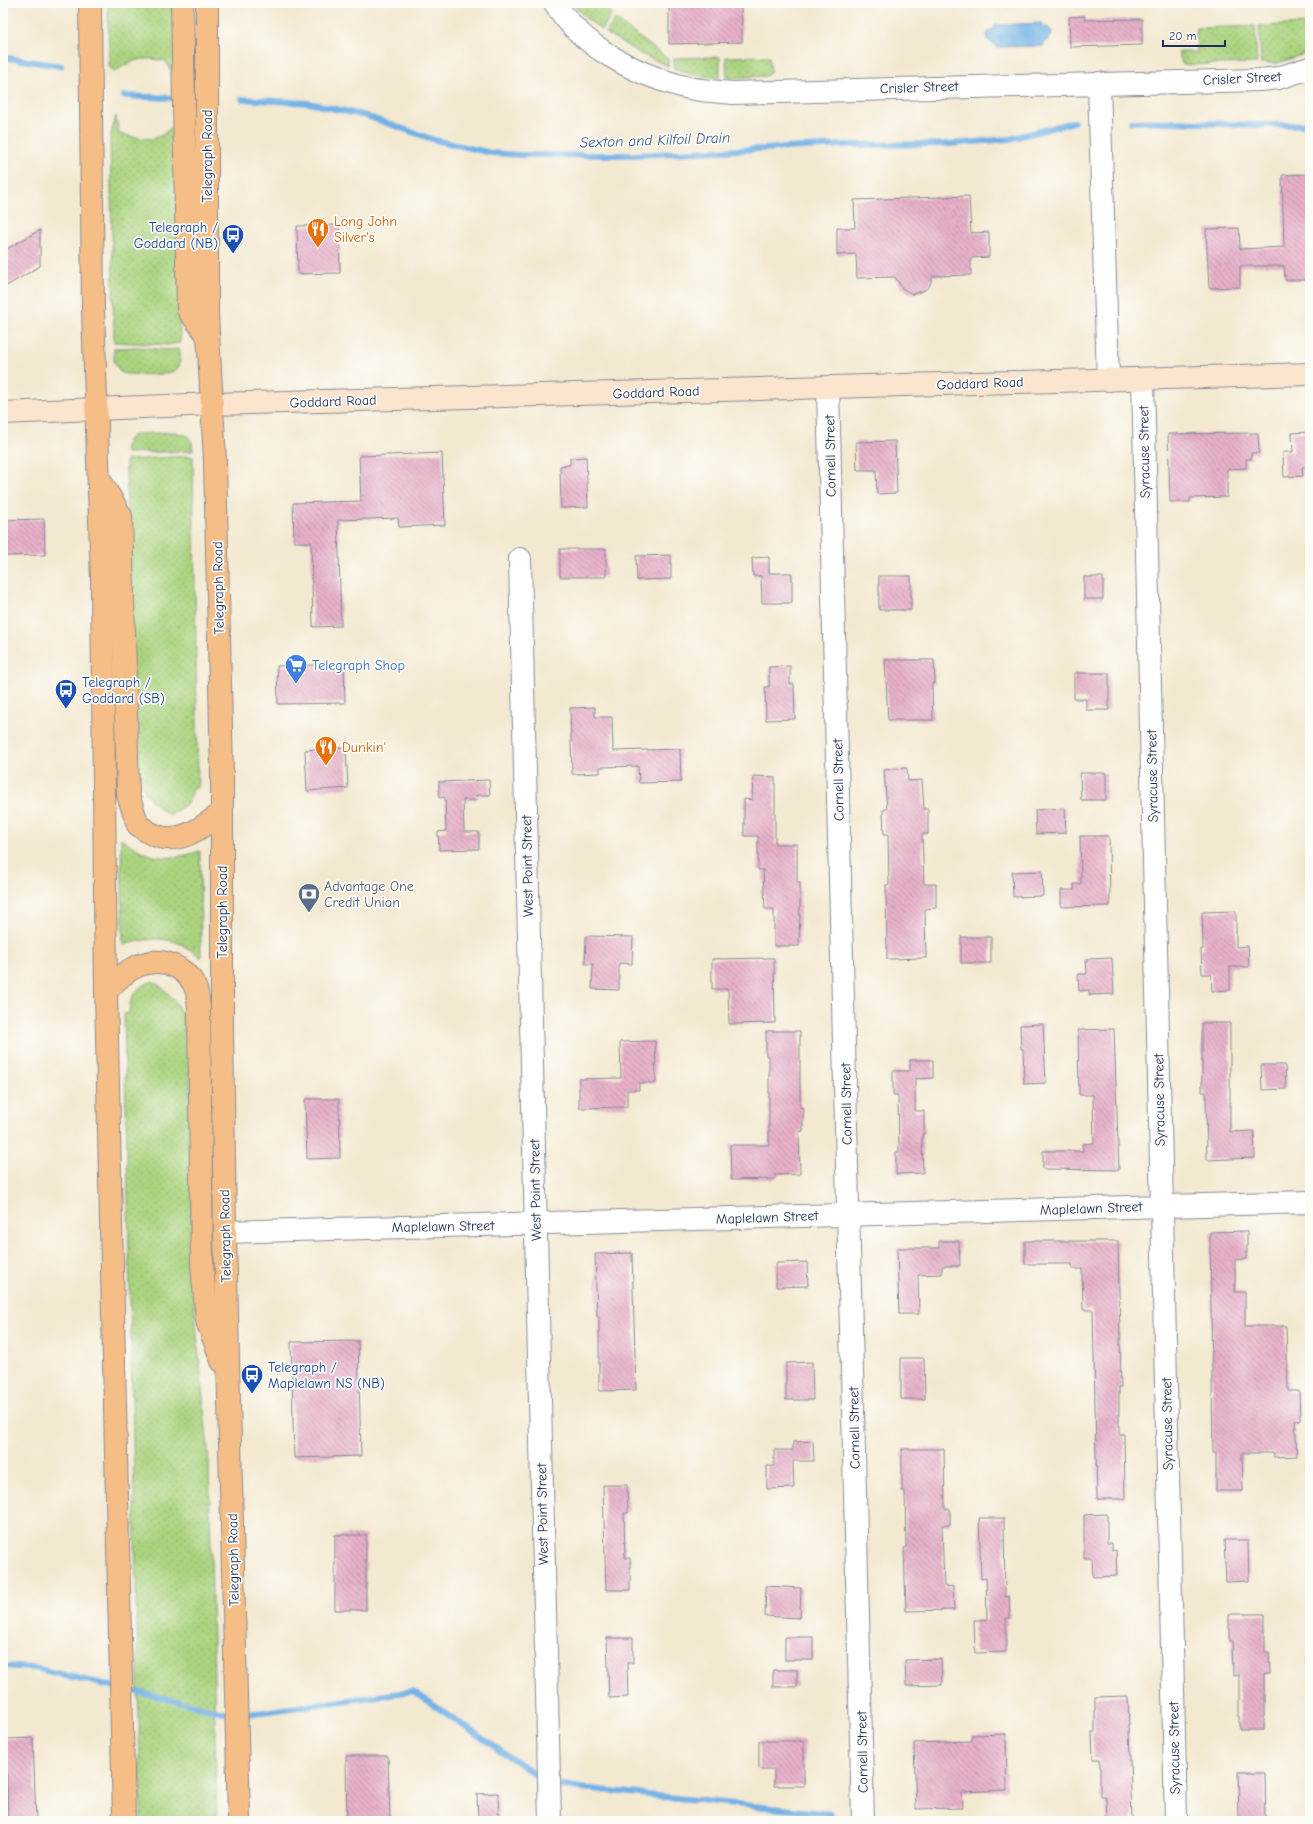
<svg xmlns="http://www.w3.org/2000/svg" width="1313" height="1824" font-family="'Comic Neue',sans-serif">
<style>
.grass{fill:url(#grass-dots);stroke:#62816e}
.water{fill:#73b1e6;stroke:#4770a2}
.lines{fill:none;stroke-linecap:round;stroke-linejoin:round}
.stream{stroke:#73b1e6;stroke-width:6}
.building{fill:url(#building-back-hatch)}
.minor-casing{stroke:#878c98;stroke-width:24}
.secondary-casing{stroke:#878c98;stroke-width:24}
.primary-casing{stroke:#878c98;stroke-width:24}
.minor{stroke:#fff;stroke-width:22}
.secondary{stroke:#fbe5cf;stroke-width:22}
.primary{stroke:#f6be87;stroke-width:22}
.labels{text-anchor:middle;stroke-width:3.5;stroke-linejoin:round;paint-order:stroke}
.street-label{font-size:14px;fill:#1b2f5e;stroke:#fdfcf7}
.food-label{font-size:14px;fill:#c56008;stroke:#fdfcf7;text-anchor:start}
.transit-label{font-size:14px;fill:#164399;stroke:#fdfcf7;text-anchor:start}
.shop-label{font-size:14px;fill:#366cbe;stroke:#fdfcf7;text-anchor:start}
.service-label{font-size:14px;fill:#4e5e75;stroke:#fdfcf7;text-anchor:start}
.water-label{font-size:15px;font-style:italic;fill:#3a5c8e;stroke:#fdfcf7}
</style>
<defs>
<pattern id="grass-dots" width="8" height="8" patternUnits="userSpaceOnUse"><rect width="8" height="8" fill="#aad37e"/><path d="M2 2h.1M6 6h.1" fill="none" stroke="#92b56f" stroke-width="1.8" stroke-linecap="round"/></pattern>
<pattern id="building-back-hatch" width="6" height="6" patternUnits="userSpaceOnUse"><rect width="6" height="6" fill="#e7b0c9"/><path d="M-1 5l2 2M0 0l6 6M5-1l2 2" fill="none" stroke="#ba90a6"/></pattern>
</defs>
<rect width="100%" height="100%" fill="#fdfcf7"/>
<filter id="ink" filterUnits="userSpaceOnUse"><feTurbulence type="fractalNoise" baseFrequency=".025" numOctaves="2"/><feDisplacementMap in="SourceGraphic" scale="8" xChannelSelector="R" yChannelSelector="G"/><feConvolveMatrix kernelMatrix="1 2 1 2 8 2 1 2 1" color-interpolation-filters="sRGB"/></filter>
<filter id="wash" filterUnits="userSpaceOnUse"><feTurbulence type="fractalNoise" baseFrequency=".012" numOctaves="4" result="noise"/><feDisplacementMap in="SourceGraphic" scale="16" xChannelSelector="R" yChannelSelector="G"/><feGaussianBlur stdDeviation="0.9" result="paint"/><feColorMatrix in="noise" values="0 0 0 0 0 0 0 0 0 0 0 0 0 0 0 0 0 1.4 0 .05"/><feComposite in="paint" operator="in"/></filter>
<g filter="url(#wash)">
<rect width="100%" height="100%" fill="#f3e9d1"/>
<!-- grass -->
<g class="grass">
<path d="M 108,3 L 175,3 L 177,72 L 171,72 L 166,61 C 142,57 135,58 114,72 L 109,66 Z"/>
<path d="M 572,3 L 609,3 L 611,16 L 602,30 L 586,18 Z"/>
<path d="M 962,3 L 1062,3 L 963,6 Z"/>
<path d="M 615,19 L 668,59 L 668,66 L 641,54 L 606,33 Z"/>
<path d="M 1310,24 L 1310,52 L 1278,63 L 1261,63 L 1259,26 Z"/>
<path d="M 1255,26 L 1257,63 L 1183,65 L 1178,52 L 1197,52 L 1196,28 Z"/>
<path d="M 769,56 L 771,71 L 767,76 L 727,78 L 726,57 Z"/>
<path d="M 720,57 L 720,78 L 693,75 L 674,68 L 674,58 Z"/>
<path d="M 116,116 L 119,134 C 142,138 156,145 172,126 L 175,126 L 180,343 L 168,345 L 114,342 L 110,137 Z"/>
<path d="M 137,347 L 165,350 L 180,349 C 180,355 181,363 178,368 C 171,377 137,374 126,374 L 120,372 L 114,362 L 114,348 Z"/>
<path d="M 175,432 L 188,436 L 192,443 L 193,451 L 126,453 C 125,443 127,438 137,434 Z"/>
<path d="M 188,456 L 193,457 L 198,788 L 194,788 L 187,804 L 169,815 C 144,799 139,781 131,754 L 126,460 Z"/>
<path d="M 121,838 C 150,860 165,862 200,851 L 201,958 C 175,935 156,936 123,945 Z"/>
<path d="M 153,981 C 172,994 185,1010 185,1035 L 190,1035 L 194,1301 L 209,1462 L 217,1821 L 141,1821 L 124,1014 L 129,1013 C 131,993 135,989 153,981 Z"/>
</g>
<!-- water -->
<path class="water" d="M 1042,23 L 1042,26 L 1049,28 L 1052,32 L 1051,37 L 1043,43 L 1043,46 L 996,47 L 996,45 L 988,41 L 987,33 L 995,28 L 995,25 Z"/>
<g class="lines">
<!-- stream -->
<g class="stream">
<path d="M 3,57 L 61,66"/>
<path d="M 124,96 L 173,98"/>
<path d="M 242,99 L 309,103 L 366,116 L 435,140 L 491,153 L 520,155 L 633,155 L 846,145 L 949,144 L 1010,139 L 1074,122"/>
<path d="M 1131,122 C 1191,120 1250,128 1310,124"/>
<path d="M 3,1666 L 34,1668 L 232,1714"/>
<path d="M 241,1715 L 413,1691 L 545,1781"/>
<path d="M 553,1785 L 831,1814"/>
</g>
</g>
<g id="blocks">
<!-- building -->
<g class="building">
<path d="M 669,3 L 741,3 L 742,42 L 669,44 Z"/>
<path d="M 1085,16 L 1085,20 L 1142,19 L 1142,45 L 1070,47 L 1069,17 Z"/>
<path d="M 1310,174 L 1310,280 L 1285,280 L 1284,266 L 1240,266 L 1240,287 L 1209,288 L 1206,229 L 1239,228 L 1240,249 L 1284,247 L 1282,175 Z"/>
<path d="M 969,196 L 971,233 L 989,232 L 989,257 L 971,258 L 971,275 L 933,276 L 929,287 L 923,291 L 912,294 L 902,288 L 895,277 L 857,278 L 856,254 L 837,255 L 837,228 L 855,228 L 854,200 Z"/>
<path d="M 339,225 L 340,273 L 298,274 L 297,226 Z"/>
<path d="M 40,230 L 40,266 L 3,288 L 3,251 Z"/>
<path d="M 1310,432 L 1310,467 L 1302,467 L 1303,476 L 1284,477 L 1283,452 L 1293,452 L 1292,433 Z"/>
<path d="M 1258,433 L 1259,453 L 1251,453 L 1251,459 L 1246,459 L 1246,468 L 1227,469 L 1227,497 L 1190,498 L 1190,502 L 1170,502 L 1168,434 Z"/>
<path d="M 895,441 L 897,493 L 877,494 L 876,470 L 857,470 L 856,442 Z"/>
<path d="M 442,453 L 445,525 L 399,527 L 398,518 L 338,520 L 341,626 L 313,627 L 311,542 L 294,542 L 293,503 L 361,501 L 359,456 Z"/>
<path d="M 586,457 L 588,507 L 561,508 L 560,466 L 570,465 L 570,458 Z"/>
<path d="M 44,519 L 45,555 L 3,556 L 3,520 Z"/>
<rect x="560" y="549" width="46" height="28"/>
<path d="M 671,555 L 671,579 L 637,580 L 636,556 Z"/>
<path d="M 769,557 L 769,573 L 792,573 L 792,603 L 762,603 L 761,576 L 753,576 L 752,558 Z"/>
<rect x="879" y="576" width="32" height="34"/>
<rect x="1084" y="577" width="19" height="22"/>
<path d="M 885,660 L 934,660 L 935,683 L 932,683 L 933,720 L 888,720 Z"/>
<path d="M 344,664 L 345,703 L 278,704 L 277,666 Z"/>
<path d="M 790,666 L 790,684 L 794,684 L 795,719 L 766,720 L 765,687 L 769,687 L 769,667 Z"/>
<path d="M 1074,673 L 1109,673 L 1109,710 L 1086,710 L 1086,699 L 1074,699 Z"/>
<path d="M 595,707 L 595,717 L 612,717 L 613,751 L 680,749 L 681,782 L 639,783 L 638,766 L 600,767 L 600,773 L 572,774 L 570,708 Z"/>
<path d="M 346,747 L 348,788 L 307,791 L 305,750 Z"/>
<path d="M 907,768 L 908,781 L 922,780 L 924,809 L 928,809 L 928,834 L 922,834 L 924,884 L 936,884 L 936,908 L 925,909 L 926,958 L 887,959 L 886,885 L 889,885 L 888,834 L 884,834 L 883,810 L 887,809 L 884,770 Z"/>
<path d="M 1080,773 L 1106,773 L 1106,800 L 1081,800 Z"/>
<path d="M 753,776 L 775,777 L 775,844 L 797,844 L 797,882 L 800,882 L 800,908 L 799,946 L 774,946 L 774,909 L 765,909 L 763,870 L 758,870 L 758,836 L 744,836 L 744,799 L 752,800 Z"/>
<path d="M 489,780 L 490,795 L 476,795 L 477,800 L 463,800 L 464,832 L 479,832 L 479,849 L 439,850 L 438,832 L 446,831 L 445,797 L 439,798 L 439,782 Z"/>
<path d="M 1065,808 L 1066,833 L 1036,834 L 1035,810 Z"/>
<path d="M 1080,836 L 1109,836 L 1110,906 L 1061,907 L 1061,890 L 1074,890 L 1074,884 L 1081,884 Z"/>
<path d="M 1042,871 L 1043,896 L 1013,897 L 1012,872 Z"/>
<path d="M 1236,911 L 1236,947 L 1248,946 L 1249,967 L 1230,967 L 1230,990 L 1212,991 L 1211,974 L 1202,974 L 1201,949 L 1203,949 L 1202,912 Z"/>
<path d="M 586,936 L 633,937 L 632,964 L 619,963 L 619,990 L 592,989 L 593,964 L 585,964 Z"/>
<rect x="961" y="937" width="30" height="26"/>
<path d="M 774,958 L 775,1023 L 729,1024 L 728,989 L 712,989 L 712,959 Z"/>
<path d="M 1112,958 L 1114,994 L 1089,995 L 1089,990 L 1079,991 L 1078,974 L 1087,974 L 1086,959 Z"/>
<path d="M 1202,1023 L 1230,1023 L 1230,1132 L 1254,1131 L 1255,1158 L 1207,1160 L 1206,1092 L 1202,1092 Z"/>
<path d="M 1043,1024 L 1046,1083 L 1024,1084 L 1023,1049 L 1021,1049 L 1020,1025 Z"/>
<path d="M 1114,1029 L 1119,1170 L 1043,1169 L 1043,1151 L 1083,1151 L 1082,1144 L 1094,1143 L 1093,1095 L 1079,1095 L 1078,1030 Z"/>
<path d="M 766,1031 L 800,1031 L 800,1108 L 803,1107 L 803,1131 L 799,1132 L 800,1174 L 775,1175 L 775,1179 L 731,1180 L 730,1145 L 769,1145 L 769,1056 L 766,1056 Z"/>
<path d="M 655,1041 L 656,1083 L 639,1083 L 639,1090 L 627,1090 L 627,1107 L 579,1108 L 579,1079 L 621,1078 L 620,1042 Z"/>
<path d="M 910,1060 L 933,1060 L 933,1078 L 915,1079 L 915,1111 L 924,1111 L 924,1134 L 922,1134 L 923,1173 L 896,1174 L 896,1152 L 899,1152 L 898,1095 L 893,1095 L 893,1071 L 910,1071 Z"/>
<path d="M 1261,1065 L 1285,1065 L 1286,1089 L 1262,1090 Z"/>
<path d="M 305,1099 L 339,1099 L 340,1158 L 307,1159 Z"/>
<path d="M 1247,1231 L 1247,1259 L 1235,1260 L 1235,1292 L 1245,1292 L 1245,1326 L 1286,1326 L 1288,1391 L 1299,1391 L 1300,1420 L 1295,1421 L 1297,1456 L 1274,1457 L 1274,1453 L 1242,1453 L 1243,1491 L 1216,1491 L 1216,1453 L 1213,1453 L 1210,1232 Z"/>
<path d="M 939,1241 L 959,1241 L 960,1266 L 942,1266 L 942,1274 L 918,1275 L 919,1314 L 899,1314 L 897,1248 L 939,1248 Z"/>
<path d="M 1025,1241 L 1118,1241 L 1121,1387 L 1119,1387 L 1119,1434 L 1124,1434 L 1125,1499 L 1097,1499 L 1093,1310 L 1083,1310 L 1082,1269 L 1072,1269 L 1072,1264 L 1025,1264 Z"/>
<path d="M 632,1253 L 636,1390 L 599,1391 L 599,1316 L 597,1316 L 595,1254 Z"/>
<path d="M 807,1262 L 808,1286 L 776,1287 L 776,1263 Z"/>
<path d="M 358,1341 L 361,1456 L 294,1458 L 291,1342 Z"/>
<path d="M 901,1358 L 924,1358 L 925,1399 L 901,1399 Z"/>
<path d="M 812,1362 L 813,1400 L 786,1400 L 786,1363 Z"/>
<path d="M 813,1441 L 814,1461 L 793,1461 L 794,1488 L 767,1489 L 767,1466 L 774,1466 L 774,1450 L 793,1450 L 793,1442 Z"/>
<path d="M 902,1449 L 944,1449 L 945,1509 L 950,1509 L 950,1525 L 942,1525 L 944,1585 L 945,1587 L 953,1586 L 954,1610 L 906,1611 L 904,1548 L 906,1548 L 905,1491 L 902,1491 Z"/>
<path d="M 603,1485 L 627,1485 L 628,1513 L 624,1513 L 625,1558 L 630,1558 L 630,1590 L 606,1590 Z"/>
<path d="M 1107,1514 L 1107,1543 L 1112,1543 L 1112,1551 L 1116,1550 L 1117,1576 L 1093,1577 L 1092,1558 L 1084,1558 L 1084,1515 Z"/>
<path d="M 979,1518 L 1004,1518 L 1005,1597 L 1009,1596 L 1010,1618 L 1006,1618 L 1006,1652 L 975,1653 L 974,1620 L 987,1620 L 986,1578 L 981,1579 Z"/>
<rect x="335" y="1535" width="31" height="75"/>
<path d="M 1224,1540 L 1248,1540 L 1249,1581 L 1226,1582 Z"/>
<path d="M 766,1586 L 801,1588 L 800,1618 L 765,1616 Z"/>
<path d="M 1229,1614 L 1265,1614 L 1265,1652 L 1269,1652 L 1270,1674 L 1264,1674 L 1264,1730 L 1239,1730 L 1239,1675 L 1233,1676 L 1232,1641 L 1229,1641 Z"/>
<rect x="785" y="1637" width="28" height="23"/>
<path d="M 607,1638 L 633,1638 L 633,1663 L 627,1663 L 628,1697 L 609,1698 Z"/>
<path d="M 941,1659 L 942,1685 L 906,1686 L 905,1660 Z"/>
<rect x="773" y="1670" width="24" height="17"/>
<path d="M 1128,1696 L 1132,1821 L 1107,1821 L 1106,1797 L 1100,1797 L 1100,1759 L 1093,1759 L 1092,1732 L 1095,1732 L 1095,1697 Z"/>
<path d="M 1006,1734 L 1007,1790 L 962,1792 L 963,1808 L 916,1809 L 914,1743 L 972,1741 L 972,1735 Z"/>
<path d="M 33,1738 L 36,1821 L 8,1821 L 6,1739 Z"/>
<path d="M 759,1741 L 804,1741 L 804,1786 L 774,1786 L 774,1769 L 759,1769 Z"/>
<path d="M 346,1756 L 388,1756 L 390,1821 L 347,1821 Z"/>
<path d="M 1238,1773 L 1265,1773 L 1266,1821 L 1239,1821 Z"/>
<path d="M 498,1793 L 499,1821 L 478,1821 L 477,1794 Z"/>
</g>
</g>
</g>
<g filter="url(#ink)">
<use href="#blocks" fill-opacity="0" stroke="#878c98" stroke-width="1"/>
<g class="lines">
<!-- minor casing -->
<g class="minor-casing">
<g id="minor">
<path d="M 555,3 C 581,46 633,73 681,86 C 697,91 715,91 732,93 L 1260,80 L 1278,78 L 1310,68"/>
<path d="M 1099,83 L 1108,380"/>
<path d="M 1143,379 L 1176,1821"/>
<path d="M 828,387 L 863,1821"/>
<path d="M 520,559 L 550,1821"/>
<path d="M 225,1232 L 1310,1202"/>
</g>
</g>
<!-- secondary casing -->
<g class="secondary-casing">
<path id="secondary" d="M 3,413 L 212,404 L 1310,374"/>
</g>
<!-- primary casing -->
<g class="primary-casing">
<g id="primary">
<path d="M 90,3 L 93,309 L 102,580 L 106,992 L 124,1821"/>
<path d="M 182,3 L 188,310 L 208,336"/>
<path d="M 207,3 L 207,315 L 215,461 L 222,774 L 222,1028 L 225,1232 L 239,1821"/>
<path d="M 100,480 L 121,516 L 128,795 L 138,825 C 144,829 150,834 157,836 C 181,845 203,826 222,813"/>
<path d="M 106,992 C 123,970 151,952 178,968 C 186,973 193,980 196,989 C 198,995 198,1001 199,1007 L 202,1265 L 207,1321 L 222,1361"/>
</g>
</g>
<!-- minor -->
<use href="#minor" class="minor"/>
<!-- secondary -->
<use href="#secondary" class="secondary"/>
<!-- primary -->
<use href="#primary" class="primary"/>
</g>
</g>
<!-- icons -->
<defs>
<g id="restaurant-pin" transform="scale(1.15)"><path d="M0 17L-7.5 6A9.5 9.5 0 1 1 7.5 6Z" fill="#e8710a" stroke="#fdfcf7"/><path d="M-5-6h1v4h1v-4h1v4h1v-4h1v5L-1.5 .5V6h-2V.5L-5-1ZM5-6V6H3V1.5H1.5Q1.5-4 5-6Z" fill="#fff"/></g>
<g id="bus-pin" transform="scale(1.15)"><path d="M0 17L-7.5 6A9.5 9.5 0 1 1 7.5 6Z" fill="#1a4fb4" stroke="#fdfcf7"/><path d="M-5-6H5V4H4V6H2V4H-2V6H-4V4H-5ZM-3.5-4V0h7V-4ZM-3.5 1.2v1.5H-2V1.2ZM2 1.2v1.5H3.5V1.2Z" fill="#fff"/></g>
<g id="supermarket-pin" transform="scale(1.15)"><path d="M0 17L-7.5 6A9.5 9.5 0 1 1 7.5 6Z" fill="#3f7fe0" stroke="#fdfcf7"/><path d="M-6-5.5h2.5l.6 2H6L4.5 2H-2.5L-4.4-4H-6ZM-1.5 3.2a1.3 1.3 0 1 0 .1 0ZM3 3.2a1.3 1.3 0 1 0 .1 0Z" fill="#fff"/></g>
<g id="bank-pin" transform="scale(1.15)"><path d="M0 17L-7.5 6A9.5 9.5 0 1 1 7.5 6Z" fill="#5c6f8a" stroke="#fdfcf7"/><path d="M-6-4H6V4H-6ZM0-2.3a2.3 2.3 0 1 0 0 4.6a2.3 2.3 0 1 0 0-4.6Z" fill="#fff"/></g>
</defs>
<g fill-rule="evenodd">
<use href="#restaurant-pin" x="318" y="229"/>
<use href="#bus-pin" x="233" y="235"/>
<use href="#supermarket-pin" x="296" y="665"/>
<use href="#bus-pin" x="66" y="690"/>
<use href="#restaurant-pin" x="326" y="747"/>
<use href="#bank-pin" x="309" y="894"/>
<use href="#bus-pin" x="252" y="1375"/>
</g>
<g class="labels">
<!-- street labels -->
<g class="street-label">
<text transform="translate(1242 78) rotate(-3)" y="5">Crisler Street</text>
<text transform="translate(919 87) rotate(-2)" y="5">Crisler Street</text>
<text transform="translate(207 156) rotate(-90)" y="5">Telegraph Road</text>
<text transform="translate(980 383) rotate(-2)" y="5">Goddard Road</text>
<text transform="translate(656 392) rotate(-2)" y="5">Goddard Road</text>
<text transform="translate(333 401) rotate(-2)" y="5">Goddard Road</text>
<text transform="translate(1144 452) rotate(-91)" y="5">Syracuse Street</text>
<text transform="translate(830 456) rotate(-91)" y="5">Cornell Street</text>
<text transform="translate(218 588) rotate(-91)" y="5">Telegraph Road</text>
<text transform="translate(1152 776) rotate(-91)" y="5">Syracuse Street</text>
<text transform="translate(838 780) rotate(-91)" y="5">Cornell Street</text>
<text transform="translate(527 866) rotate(-91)" y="5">West Point Street</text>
<text transform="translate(222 912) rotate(-90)" y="5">Telegraph Road</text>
<text transform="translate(1159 1100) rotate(-91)" y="5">Syracuse Street</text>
<text transform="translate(846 1104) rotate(-91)" y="5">Cornell Street</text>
<text transform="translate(535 1190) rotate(-91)" y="5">West Point Street</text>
<text transform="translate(1091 1208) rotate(-2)" y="5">Maplelawn Street</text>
<text transform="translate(767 1217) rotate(-2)" y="5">Maplelawn Street</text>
<text transform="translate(443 1226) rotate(-1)" y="5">Maplelawn Street</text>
<text transform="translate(225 1236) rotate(-91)" y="5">Telegraph Road</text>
<text transform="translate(1167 1424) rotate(-91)" y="5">Syracuse Street</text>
<text transform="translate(854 1428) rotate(-91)" y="5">Cornell Street</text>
<text transform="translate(542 1514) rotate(-91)" y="5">West Point Street</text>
<text transform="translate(233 1560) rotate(-91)" y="5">Telegraph Road</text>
<text transform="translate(1174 1748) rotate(-91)" y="5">Syracuse Street</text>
<text transform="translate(862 1752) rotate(-91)" y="5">Cornell Street</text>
</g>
<!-- food labels -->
<g class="food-label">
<text x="334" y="226">Long John<tspan x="334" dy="16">Silver's</tspan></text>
<text x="342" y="752">Dunkin'</text>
</g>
<!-- transit labels -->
<g class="transit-label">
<text x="218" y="232" text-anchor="end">Telegraph /<tspan x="218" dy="16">Goddard (NB)</tspan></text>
<text x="82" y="687">Telegraph /<tspan x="82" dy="16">Goddard (SB)</tspan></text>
<text x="268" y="1372">Telegraph /<tspan x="268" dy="16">Maplelawn NS (NB)</tspan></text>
</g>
<!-- shop labels -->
<g class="shop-label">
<text x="312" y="670">Telegraph Shop</text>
</g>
<!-- service labels -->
<g class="service-label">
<text x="324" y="891">Advantage One<tspan x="324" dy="16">Credit Union</tspan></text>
</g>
<!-- water labels -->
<g class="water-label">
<text transform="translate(655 140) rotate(-2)" y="5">Sexton and Kilfoil Drain</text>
</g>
</g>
<!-- margin -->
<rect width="1313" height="1824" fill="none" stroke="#fdfcf7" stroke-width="16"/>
<!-- scale -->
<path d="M1163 40v6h62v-6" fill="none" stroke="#1b2f5e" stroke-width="2"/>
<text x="1169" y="40" font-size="12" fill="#1b2f5e" stroke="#fdfcf7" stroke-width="3" paint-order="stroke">20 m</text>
</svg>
